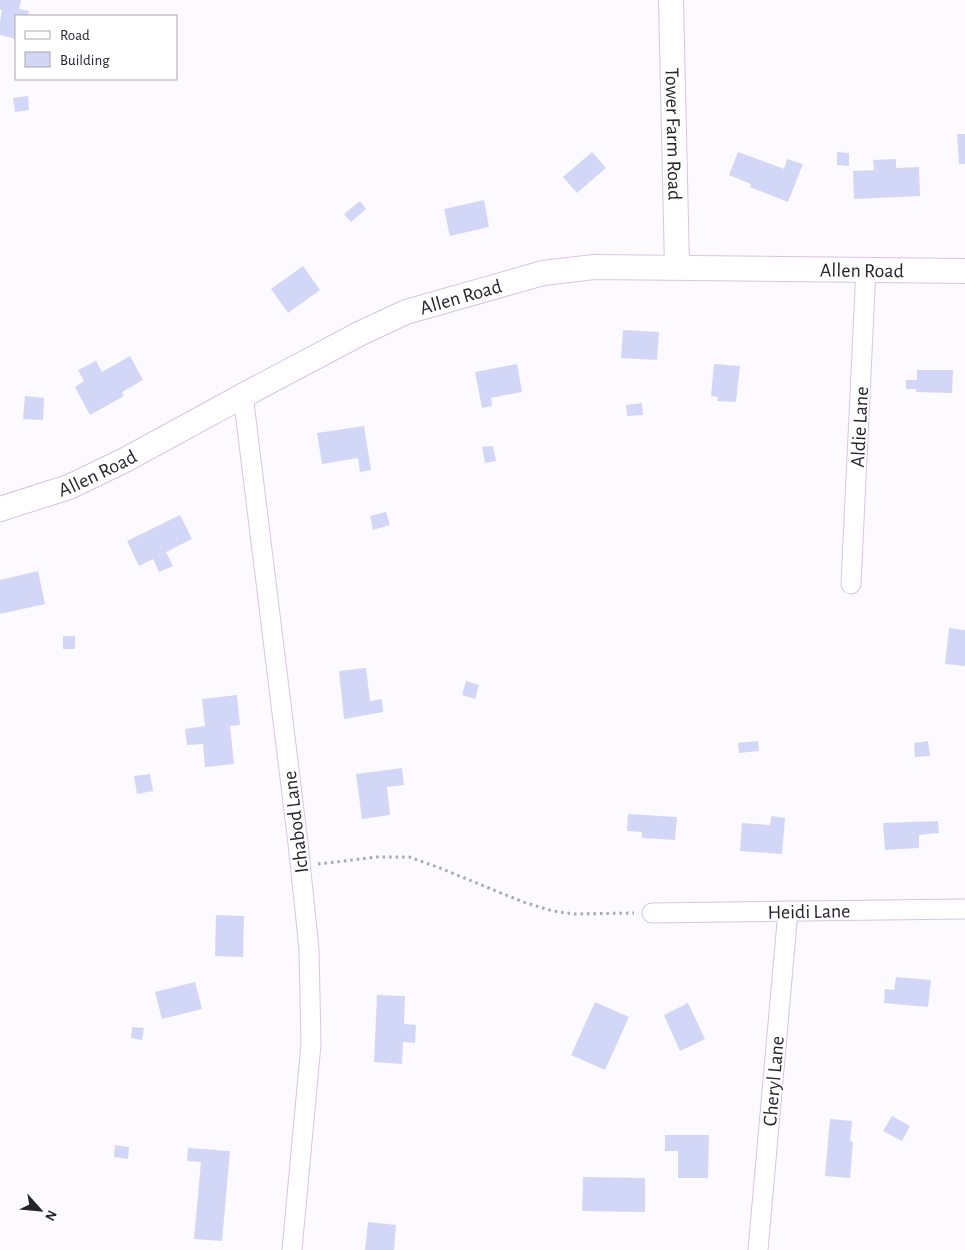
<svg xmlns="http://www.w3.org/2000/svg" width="965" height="1250" font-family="'Alegreya Sans',sans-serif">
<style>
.building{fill:#d3d7f7}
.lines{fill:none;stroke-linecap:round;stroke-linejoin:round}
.minor-casing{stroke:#d7c5e2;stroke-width:21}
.tertiary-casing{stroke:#d7c5e2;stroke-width:26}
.path{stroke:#aba7af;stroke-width:3;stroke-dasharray:2.5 4;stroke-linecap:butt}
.minor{stroke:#fff;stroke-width:19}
.tertiary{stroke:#fff;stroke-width:24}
.labels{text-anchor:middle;stroke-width:4;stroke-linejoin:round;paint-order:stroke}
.street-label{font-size:20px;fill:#28222c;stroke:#fff}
</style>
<rect width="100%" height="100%" fill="#fcf9ff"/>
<!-- building -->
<g class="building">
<path d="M 0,0 L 21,0 L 19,9 L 29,11 L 28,16 L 16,16 L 16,39 L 0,35 L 0,22 L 2,10 L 0,10 Z"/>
<path d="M 28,96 L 29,110 L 15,112 L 13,98 Z"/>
<path d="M 957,134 L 965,134 L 965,164 L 959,164 Z"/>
<path d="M 592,152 L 606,168 L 577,193 L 563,177 Z"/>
<path d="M 738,152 L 784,169 L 787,159 L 803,164 L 788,202 L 750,187 L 751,184 L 729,175 Z"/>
<path d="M 837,152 L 849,153 L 849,166 L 837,165 Z"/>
<path d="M 896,159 L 896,168 L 919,167 L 920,196 L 854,199 L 853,171 L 874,170 L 873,160 Z"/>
<path d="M 484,200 L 489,227 L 450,236 L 444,209 Z"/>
<path d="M 360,201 L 366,209 L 351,222 L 344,214 Z"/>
<path d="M 303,266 L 320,290 L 288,313 L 271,289 Z"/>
<path d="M 623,330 L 659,332 L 657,360 L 621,358 Z"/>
<path d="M 130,356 L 143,380 L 122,392 L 124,396 L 90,415 L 75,387 L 84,381 L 78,370 L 96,361 L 102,372 Z"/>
<path d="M 517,364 L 522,392 L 491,398 L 492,406 L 482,408 L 475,372 Z"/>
<path d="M 714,364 L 740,366 L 736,402 L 717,401 L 718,397 L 711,396 Z"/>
<path d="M 917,370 L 953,370 L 952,393 L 916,392 L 916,389 L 906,389 L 906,380 L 917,380 Z"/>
<path d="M 25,396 L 44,398 L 43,420 L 23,419 Z"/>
<path d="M 642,403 L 643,415 L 627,416 L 626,405 Z"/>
<path d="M 364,426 L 371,470 L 360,472 L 358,458 L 322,464 L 317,433 Z"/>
<path d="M 493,446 L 496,461 L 485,463 L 482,447 Z"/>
<path d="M 386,512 L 390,525 L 373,530 L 370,516 Z"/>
<path d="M 180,515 L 192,539 L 166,552 L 173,566 L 159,572 L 153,559 L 139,566 L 127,541 Z"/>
<path d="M 38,571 L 45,604 L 0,614 L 0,580 Z"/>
<path d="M 949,628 L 965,630 L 965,666 L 945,664 Z"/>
<rect x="63" y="636" width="12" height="13"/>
<path d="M 366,668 L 370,701 L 382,699 L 383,712 L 344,719 L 339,671 Z"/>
<path d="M 466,681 L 479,685 L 475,699 L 462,695 Z"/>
<path d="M 237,695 L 240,725 L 230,726 L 234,764 L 205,767 L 203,744 L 187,745 L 185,729 L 205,726 L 202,699 Z"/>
<path d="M 758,741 L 759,751 L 739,753 L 738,743 Z"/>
<path d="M 928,741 L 930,756 L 915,757 L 914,743 Z"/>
<path d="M 402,768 L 404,785 L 387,787 L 390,815 L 362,819 L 356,774 Z"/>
<path d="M 150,774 L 153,791 L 137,794 L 134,776 Z"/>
<path d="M 628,814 L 677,817 L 675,840 L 642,838 L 642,832 L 627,831 Z"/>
<path d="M 771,816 L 785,818 L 782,854 L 740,851 L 742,823 L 770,825 Z"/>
<path d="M 938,821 L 939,833 L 919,835 L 919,848 L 885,850 L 883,823 Z"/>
<path d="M 216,915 L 244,916 L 243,957 L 215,956 Z"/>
<path d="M 896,977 L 931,980 L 928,1007 L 884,1003 L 885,989 L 894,990 Z"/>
<path d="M 195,982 L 202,1009 L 162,1019 L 155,992 Z"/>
<path d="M 377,995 L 405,996 L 404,1024 L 416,1025 L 415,1043 L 403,1042 L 402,1064 L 374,1062 Z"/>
<path d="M 595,1002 L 629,1017 L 605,1070 L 571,1055 Z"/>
<path d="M 688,1003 L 705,1039 L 680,1051 L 664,1015 Z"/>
<path d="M 132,1027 L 144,1028 L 142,1040 L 131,1038 Z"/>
<path d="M 892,1116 L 910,1126 L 902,1141 L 883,1131 Z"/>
<path d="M 830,1119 L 852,1121 L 850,1141 L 853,1142 L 850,1178 L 825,1176 Z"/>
<path d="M 665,1135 L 709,1135 L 708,1178 L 678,1178 L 678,1151 L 665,1151 Z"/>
<path d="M 115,1145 L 129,1147 L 128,1159 L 114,1157 Z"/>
<path d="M 188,1148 L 230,1151 L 222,1241 L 194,1239 L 201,1162 L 187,1161 Z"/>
<path d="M 583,1177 L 645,1178 L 645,1212 L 582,1211 Z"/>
<path d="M 368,1222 L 396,1225 L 394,1250 L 365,1250 Z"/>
</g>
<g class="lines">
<!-- minor casing -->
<g class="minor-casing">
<g id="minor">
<path d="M 243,395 L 298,843 L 309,949 L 311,1044 L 292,1250"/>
<path d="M 851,584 L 866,269"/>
<path d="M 652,913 L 965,909"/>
<path d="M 758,1250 L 788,911"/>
</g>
</g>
<!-- tertiary casing -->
<g class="tertiary-casing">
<g id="tertiary">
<path id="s1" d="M 671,0 L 677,267"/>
<path id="s2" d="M 0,509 L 69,487 L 125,460 L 257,388 L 361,333 L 406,312 L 543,273 L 594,267 L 965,271"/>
</g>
</g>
<!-- path -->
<path class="path" d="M 318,864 L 377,857 L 409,857 L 440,868 L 523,902 L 553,911 L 574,914 L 634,913"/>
<!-- minor -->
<use href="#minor" class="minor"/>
<!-- tertiary -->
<use href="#tertiary" class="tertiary"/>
</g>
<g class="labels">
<!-- street labels -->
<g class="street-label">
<text dy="7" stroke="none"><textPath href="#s1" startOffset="134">Tower Farm Road</textPath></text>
<text dy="7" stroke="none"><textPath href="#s2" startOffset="914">Allen Road</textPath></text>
<text dy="7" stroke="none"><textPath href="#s2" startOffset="509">Allen Road</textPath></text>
<text transform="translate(859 427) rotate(-87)" y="7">Aldie Lane</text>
<text dy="7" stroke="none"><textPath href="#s2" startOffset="104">Allen Road</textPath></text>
<text transform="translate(295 822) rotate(-97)" y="7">Ichabod Lane</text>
<text transform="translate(809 911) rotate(-1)" y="7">Heidi Lane</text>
<text transform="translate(773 1081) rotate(-85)" y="7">Cheryl Lane</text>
</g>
</g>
<!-- legend -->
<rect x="15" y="15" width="162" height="65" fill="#ffffff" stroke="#a9a7ab"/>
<rect x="25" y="31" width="25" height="8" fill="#ffffff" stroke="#a9a7ab"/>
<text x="60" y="40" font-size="15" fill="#28222c">Road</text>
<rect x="25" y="52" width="25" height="15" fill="#d3d7f7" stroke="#a9a7ab"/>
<text x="60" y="65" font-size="15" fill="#28222c">Building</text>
<!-- north arrow -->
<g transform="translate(40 1210) rotate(117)" stroke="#ffffff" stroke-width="4" paint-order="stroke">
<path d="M0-4L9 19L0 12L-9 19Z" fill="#28222c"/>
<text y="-8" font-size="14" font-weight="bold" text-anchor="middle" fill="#28222c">N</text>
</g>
</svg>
